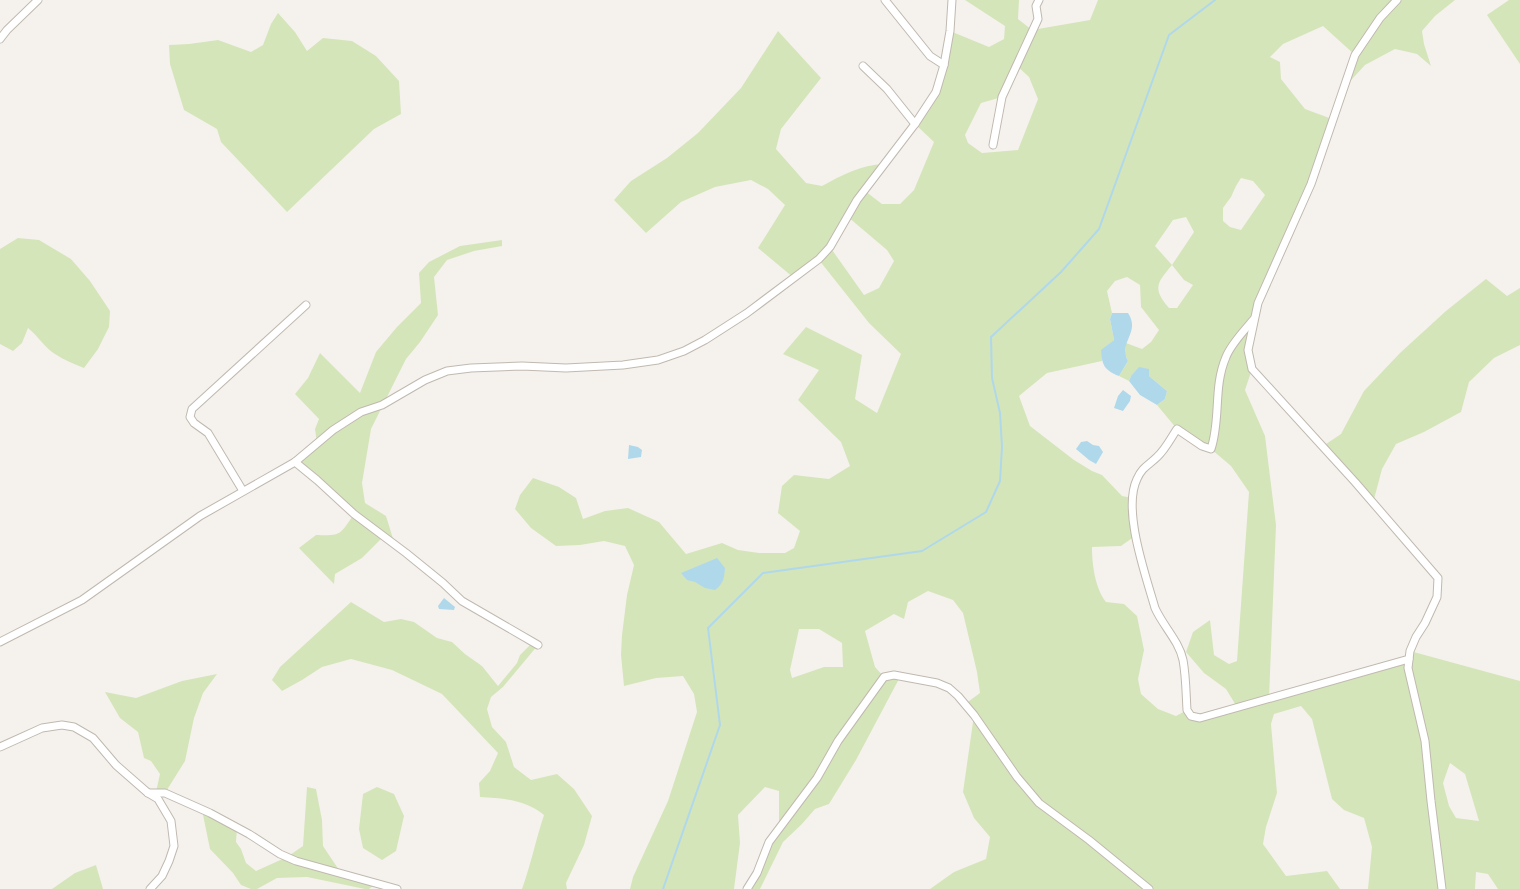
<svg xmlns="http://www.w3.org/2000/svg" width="1520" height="889" font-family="Inter,sans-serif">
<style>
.green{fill:#d5e5ba;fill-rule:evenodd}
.water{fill:#b0d8eb}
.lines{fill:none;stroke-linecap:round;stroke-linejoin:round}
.stream{stroke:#b0d8eb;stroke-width:2}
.minor-casing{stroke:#c0b9b0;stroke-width:9}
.minor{stroke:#fff;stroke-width:7}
</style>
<rect width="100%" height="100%" fill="#f5f2ed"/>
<!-- green -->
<g class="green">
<path d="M 965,0 L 1019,0 L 1018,19 L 1032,30 L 1090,20 L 1098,0 L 1455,0 L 1435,16 L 1422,31 L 1424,44 L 1431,66 L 1417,54 L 1395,49 L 1365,65 L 1342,90 L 1355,55 L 1323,26 L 1283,44 L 1270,57 L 1280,62 L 1281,79 L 1305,109 L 1332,119 L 1311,184 L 1258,303 L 1248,350 L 1252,369 L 1245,390 L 1265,436 L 1276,525 L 1269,698 L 1409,659 L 1410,651 L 1520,681 L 1520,889 L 1498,889 L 1488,874 L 1476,872 L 1475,889 L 1368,889 L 1372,847 L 1364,818 L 1344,810 L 1332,799 L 1312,719 L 1301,706 L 1274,714 L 1271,724 L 1277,793 L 1266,827 L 1263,844 L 1286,876 L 1327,871 L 1340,889 L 930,889 L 954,872 L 986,859 L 990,837 L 974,818 L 963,792 L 974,715 L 965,704 L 980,693 L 977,672 L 963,613 L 953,600 L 928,591 L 908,602 L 904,619 L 894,614 L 865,631 L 875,667 L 884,677 L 900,677 L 856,760 L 829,804 L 815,809 L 802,824 L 783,842 L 760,889 L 747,889 L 779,828 L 779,791 L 765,787 L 738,815 L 740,843 L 734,889 L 630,889 L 633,877 L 668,801 L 697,712 L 694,694 L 683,676 L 656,678 L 624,686 L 621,655 L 622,635 L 627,595 L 634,565 L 625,546 L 604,541 L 580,545 L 556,546 L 531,528 L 515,509 L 520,495 L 533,478 L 559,487 L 576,498 L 583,519 L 605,511 L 628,508 L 659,522 L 686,554 L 722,543 L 738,550 L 759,553 L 785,553 L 794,548 L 800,531 L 778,513 L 782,486 L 794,475 L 829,479 L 850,466 L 841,442 L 798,400 L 819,370 L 783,354 L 806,327 L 862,355 L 855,399 L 877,413 L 901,354 L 869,323 L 819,260 L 794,278 L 758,248 L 785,205 L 768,189 L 751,180 L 715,187 L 681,202 L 646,233 L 614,200 L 631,181 L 667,158 L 698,133 L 741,88 L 778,31 L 821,78 L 781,129 L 776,149 L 806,183 L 822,186 C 842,175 861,165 884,164 L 865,191 L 882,204 L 900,204 L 914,190 L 934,142 L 915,124 L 936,92 L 950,31 L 989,47 L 1004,39 L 1005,26 ZM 1016,65 L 1029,77 L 1038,99 L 1018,150 L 982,153 L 968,143 L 965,135 L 981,103 L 1002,97 ZM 1241,178 L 1253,181 L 1265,195 L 1241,230 L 1230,227 L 1223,221 L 1223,208 L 1231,197 L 1236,186 ZM 848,217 L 887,250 L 894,261 L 879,288 L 864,295 L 830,247 ZM 1186,217 L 1194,232 L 1172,265 L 1155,246 L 1173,220 ZM 1172,265 L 1184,280 L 1193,285 L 1177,308 L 1169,308 C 1152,288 1157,283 1172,265 ZM 1127,277 L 1140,285 L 1141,307 L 1159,330 L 1151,342 L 1142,349 L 1126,343 L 1125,354 L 1128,361 L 1119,376 L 1129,381 L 1131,376 L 1149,376 L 1167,391 L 1165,399 L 1157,405 L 1177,429 L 1211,449 L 1231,466 L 1249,492 L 1237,661 L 1229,664 L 1214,655 L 1210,620 L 1193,632 L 1186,652 L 1204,673 L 1226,689 L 1237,707 L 1200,718 L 1187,710 L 1176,716 L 1158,709 L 1141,694 L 1138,679 L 1144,650 L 1137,616 L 1124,604 L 1106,602 C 1095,588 1092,564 1092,547 L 1121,546 L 1135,536 L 1133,498 L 1122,496 L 1102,475 L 1092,471 L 1074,460 L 1030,426 L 1019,396 L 1047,373 L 1102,361 L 1102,350 L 1114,340 L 1110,319 L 1112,313 L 1107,291 L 1115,281 ZM 799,629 L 819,629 L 842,643 L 843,667 L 824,667 L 792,678 L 790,670 ZM 1450,763 L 1465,774 L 1479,821 L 1456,818 L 1449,806 L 1443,783 Z"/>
<path d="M 1509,0 L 1520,0 L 1520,64 L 1487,15 Z"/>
<path d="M 278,13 L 295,32 L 307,51 L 323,38 L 352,41 L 376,56 L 399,81 L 401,114 L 374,129 L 287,212 L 221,142 L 217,129 L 184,110 L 170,64 L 169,45 L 189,44 L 218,40 L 251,52 L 263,45 L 271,24 Z"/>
<path d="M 18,238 L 39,240 L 71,259 L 90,281 L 110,311 L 109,327 L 98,349 L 84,368 C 74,364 64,360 55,354 C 45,348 38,336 28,328 L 22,343 L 13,351 L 0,344 L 0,249 Z"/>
<path d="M 502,240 L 502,246 L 474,251 L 447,260 L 434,277 L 438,315 L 420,342 L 406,359 L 371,429 L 362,483 L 365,503 L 386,516 L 395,545 L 384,536 L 362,558 L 335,574 L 334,584 L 299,548 L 316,535 C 341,536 340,535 354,514 L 295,462 L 317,443 L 315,429 L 319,419 L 295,394 L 308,378 L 320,353 L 360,393 L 376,352 L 397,327 L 421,303 L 419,273 L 429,262 L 460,246 Z"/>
<path d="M 1486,279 L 1507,296 L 1520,288 L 1520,345 L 1494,358 L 1469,382 L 1461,412 L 1424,432 L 1396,444 L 1382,469 L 1373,503 L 1323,446 L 1341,434 L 1364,391 L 1400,353 L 1446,311 Z"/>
<path d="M 351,602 L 384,622 L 401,619 L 414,622 L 437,638 L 452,642 L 465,654 L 482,666 L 498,686 L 517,663 L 520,655 L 533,642 L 538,645 L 503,687 L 491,697 L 487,709 L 492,727 L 506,742 L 514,767 L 531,780 L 557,774 L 574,789 L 592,816 L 584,845 L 566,883 L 567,889 L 522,889 C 531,864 536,839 544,815 C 525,800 503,798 480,797 L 479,783 L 490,771 L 498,753 L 442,694 L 392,670 L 351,659 L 322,667 L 302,680 L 282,691 L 272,680 L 280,667 Z"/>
<path d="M 217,674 L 203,693 L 194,718 L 185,761 L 165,793 L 156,792 L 160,774 L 151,761 L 144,758 L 138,732 L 120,718 L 105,692 L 136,698 L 182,681 Z"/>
<path d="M 307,787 L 316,789 L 322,820 L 323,846 L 341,873 L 377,883 L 369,889 L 365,889 L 307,877 L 277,878 L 257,889 L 251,889 L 241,885 L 233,873 L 210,849 L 202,810 L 237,828 L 236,842 L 241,849 L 246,863 L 256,871 L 287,857 L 303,846 Z"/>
<path d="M 377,787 L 394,794 L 404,816 L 396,851 L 382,860 L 363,848 L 359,829 L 363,794 Z"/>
<path d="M 96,865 L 103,889 L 52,889 L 75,873 Z"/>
</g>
<!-- water -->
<g class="water">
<path d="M 1112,313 L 1128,313 C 1141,333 1118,341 1128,361 L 1119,376 C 1104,370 1102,365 1101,350 L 1114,340 L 1110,319 Z"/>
<path d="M 1139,367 L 1149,369 L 1149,376 L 1167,391 L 1165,399 L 1157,405 L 1140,395 L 1129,381 L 1131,376 Z"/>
<path d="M 1123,390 L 1131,396 L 1130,401 L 1123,411 L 1114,408 L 1118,396 Z"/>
<path d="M 1087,441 L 1093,445 L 1099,446 L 1103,452 L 1096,464 L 1089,460 L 1076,449 L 1081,442 Z"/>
<path d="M 629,445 L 638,447 L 642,450 L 641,457 L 628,459 Z"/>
<path d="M 717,558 L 725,568 C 724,578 724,583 715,590 L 705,588 L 695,582 L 687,580 L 681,573 Z"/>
<path d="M 444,598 L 455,607 L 454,610 L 439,609 L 438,606 Z"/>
</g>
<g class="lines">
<!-- stream -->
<path class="stream" d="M 663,889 L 720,725 L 708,628 L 763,573 L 922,551 L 986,512 L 1000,481 L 1002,447 L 1000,413 L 992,378 L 991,337 L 1061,272 L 1099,229 L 1169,35 L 1215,0"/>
<!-- minor casing -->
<g class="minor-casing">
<g id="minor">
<path d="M 885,0 L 930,56 L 944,65"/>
<path d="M 1397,0 L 1380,18 L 1355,55 L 1311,184 L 1258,303 L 1248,350 L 1252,369 L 1355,482 L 1438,578 L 1437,597 L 1425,623 L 1416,637 L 1410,651 L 1408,668 L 1425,741 L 1431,801 L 1442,889"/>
<path d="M 0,39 L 7,30 L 38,0"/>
<path d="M 863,66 L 887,89 L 915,124"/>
<path d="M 993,145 L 1002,97 L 1038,19 L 1036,6 L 1039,0"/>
<path d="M 1253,320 C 1244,331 1231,344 1226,357 C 1213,387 1221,419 1211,449 L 1202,446 L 1177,429 C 1171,438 1165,450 1157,457 C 1149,465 1142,467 1137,479 C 1122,510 1146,576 1155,608 C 1163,626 1179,641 1183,660 C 1186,676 1186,694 1187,710 L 1191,716 L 1200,718 L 1409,659"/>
<path d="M 295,462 L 317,480 L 354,514 L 406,553 L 443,583 L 462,601 L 538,645"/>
<path d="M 243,491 L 208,433 L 194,423 L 190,417 L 192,409 L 306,305"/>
<path d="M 0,642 L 82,600 L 200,516 L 295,462 L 333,430 L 361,412 L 382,405 L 425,380 L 447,371 L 471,368 L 522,366 L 566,368 L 623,365 L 658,360 L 684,351 L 705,340 L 747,313 L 819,259 L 830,247 L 857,200 L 915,124 L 936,92 L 944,65 L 950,31 L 952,0"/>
<path d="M 0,747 L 42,728 L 62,725 L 74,727 L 93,738 L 116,765 L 148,793 L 158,799 L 171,821 L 174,846 L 169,861 L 162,876 L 150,889"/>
<path d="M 148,793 L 165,793 L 210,813 L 249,834 L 280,854 L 296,861 L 397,889"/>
<path d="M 747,889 L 757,873 L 769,842 L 817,778 L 838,741 L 884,677 L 894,675 L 937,683 L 949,688 L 958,696 L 974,715 L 1017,777 L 1039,803 L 1089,840 L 1149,889"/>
</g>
</g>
<!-- minor -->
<use href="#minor" class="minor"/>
</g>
</svg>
